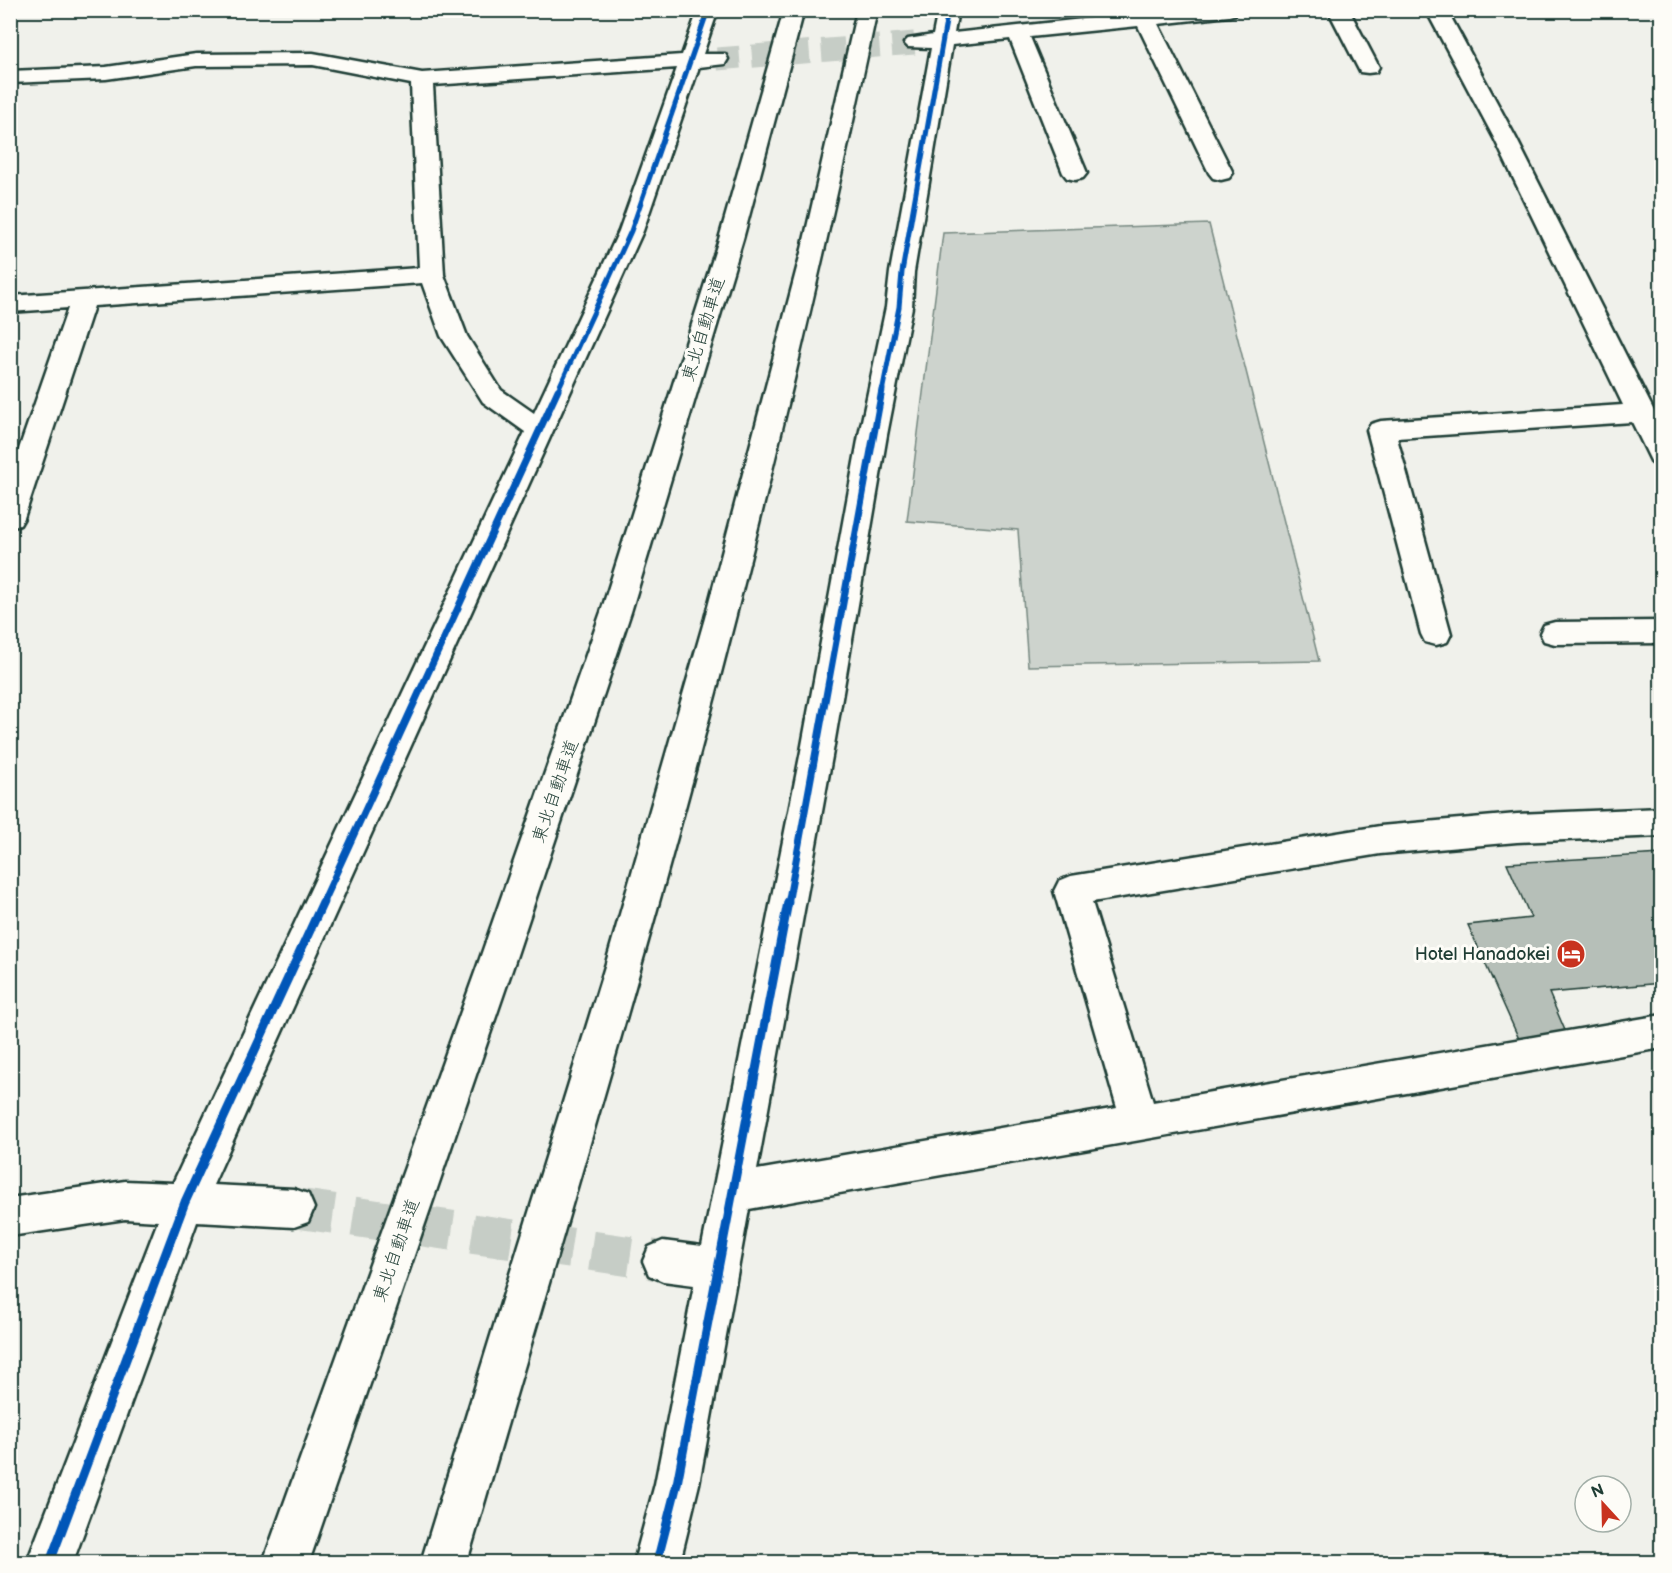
<svg xmlns="http://www.w3.org/2000/svg" width="1672" height="1573" font-family="'Balsamiq Sans','Klee One',sans-serif">
<style>
.green{fill:#cdd3cd;stroke:#768880;stroke-width:1.5}
.building{fill:#b6bfb8;stroke:#1f3d34;stroke-width:1.5}
.lines{fill:none;stroke-linecap:round;stroke-linejoin:round}
.street-tunnel-far1{stroke:#c6cdc6;stroke-width:23;stroke-dasharray:23 12;stroke-linecap:butt}
.street-tunnel{stroke:#c6cdc6;stroke-width:40;stroke-dasharray:40 20;stroke-linecap:butt}
.street-casing{stroke:#1f3d34;stroke-width:5}
.highway-casing{stroke:#1f3d34;stroke-width:5}
.street{fill:#fdfcf7;fill-rule:evenodd}
.highway{fill:#fdfcf7;fill-rule:evenodd}
.cycleway-far2-casing{stroke:#fdfcf7;stroke-width:8}
.cycleway-far1-casing{stroke:#fdfcf7;stroke-width:10}
.cycleway-casing{stroke:#fdfcf7;stroke-width:13}
.cycleway-far2{stroke:#0057b8;stroke-width:5}
.cycleway-far1{stroke:#0057b8;stroke-width:7}
.cycleway{stroke:#0057b8;stroke-width:9}
.labels{text-anchor:middle;stroke-width:6;stroke-linejoin:round;paint-order:stroke}
.street-label{font-size:18px;fill:#1f3d34;stroke:#fdfcf7}
.poi-label{font-size:18px;fill:#1f3d34;stroke:#fdfcf7;text-anchor:end}
</style>
<rect width="100%" height="100%" fill="#f0f1eb"/>
<filter id="ink" filterUnits="userSpaceOnUse"><feTurbulence type="fractalNoise" baseFrequency=".0167" numOctaves="2"/><feDisplacementMap in="SourceGraphic" scale="12" xChannelSelector="R" yChannelSelector="G"/><feConvolveMatrix kernelMatrix="1 2 1 2 8 2 1 2 1" color-interpolation-filters="sRGB"/></filter>
<g filter="url(#ink)">
<!-- green -->
<path class="green" d="M 1209,224 L 1319,661 L 1028,666 L 1018,530 L 907,521 L 943,233 Z"/>
<!-- building -->
<path class="building" d="M 1662,854 L 1662,983 L 1549,993 L 1567,1035 L 1519,1039 L 1468,925 L 1531,918 L 1507,863 Z"/>
<g class="lines">
<!-- street-tunnel-far1 -->
<path class="street-tunnel-far1" d="M 717,59 L 915,43"/>
<!-- street-tunnel -->
<path class="street-tunnel" d="M 294,1208 L 663,1261"/>
<!-- street casing -->
<g class="street-casing">
<g id="street">
<path d="M 698,10 L 718,10 L 703,54 L 725,54 L 728,59 L 725,64 L 699,67 L 643,231 L 213,1185 L 294,1189 L 308,1194 L 314,1208 L 308,1222 L 294,1227 L 197,1222 L 73,1562 L 27,1562 L 158,1221 L 125,1219 L 10,1236 L 10,1198 L 125,1181 L 173,1183 L 525,432 L 483,402 L 441,336 L 422,283 L 94,306 L 24,518 L 20,525 L 10,528 L 10,475 L 68,308 L 10,312 L 10,296 L 419,268 L 411,84 L 313,65 L 196,66 L 106,79 L 10,83 L 10,71 L 106,67 L 196,54 L 313,53 L 422,73 L 682,55 ZM 677,68 L 619,231 L 534,413 L 501,390 L 467,336 L 444,275 L 433,85 Z"/>
<path d="M 938,10 L 958,10 L 954,33 L 1165,10 L 1239,10 L 1236,14 L 1229,16 L 1158,24 L 1233,173 L 1229,178 L 1221,180 L 1213,178 L 1209,173 L 1138,26 L 1030,37 L 1087,173 L 1083,178 L 1075,180 L 1067,178 L 1063,173 L 1010,39 L 952,45 L 914,272 L 912,307 L 887,435 L 833,751 L 757,1170 L 1117,1108 L 1054,891 L 1059,881 L 1071,876 L 1380,826 L 1517,814 L 1662,808 L 1662,836 L 1517,842 L 1380,854 L 1092,902 L 1153,1102 L 1662,1015 L 1662,1048 L 749,1209 L 699,1484 L 680,1562 L 634,1562 L 655,1484 L 694,1285 L 663,1281 L 649,1275 L 643,1261 L 649,1247 L 663,1241 L 702,1246 L 801,751 L 859,435 L 886,307 L 890,272 L 931,48 L 908,47 L 904,43 L 908,39 L 933,35 Z"/>
<path d="M 1328,10 L 1349,10 L 1379,67 L 1376,72 L 1368,73 L 1360,72 Z"/>
<path d="M 1426,10 L 1447,10 L 1516,138 L 1662,427 L 1662,465 L 1652,463 L 1632,422 L 1397,438 L 1451,634 L 1447,642 L 1436,645 L 1425,642 L 1421,634 L 1367,430 L 1371,424 L 1381,421 L 1623,405 L 1494,138 Z"/>
<path d="M 1662,621 L 1662,643 L 1555,644 L 1544,641 L 1540,633 L 1544,625 L 1555,622 Z"/>
</g>
</g>
<!-- highway casing -->
<g class="highway-casing">
<g id="highway">
<path d="M 784,10 L 804,10 L 743,239 L 631,612 L 513,967 L 309,1562 L 263,1562 L 477,967 L 601,612 L 719,239 Z"/>
<path d="M 857,10 L 877,10 C 834,213 787,415 736,615 C 655,933 559,1247 467,1562 L 421,1562 L 606,963 L 705,618 L 802,249 Z"/>
</g>
</g>
<!-- street -->
<use href="#street" class="street"/>
<!-- highway -->
<use href="#highway" class="highway"/>
<!-- cycleway-far2 casing -->
<g class="cycleway-far2-casing">
<g id="cycleway-far2">
<path d="M 557,392 L 631,231 L 708,10"/>
<path d="M 882,392 L 899,307 L 902,272 L 948,10"/>
</g>
</g>
<!-- cycleway-far1 casing -->
<g class="cycleway-far1-casing">
<g id="cycleway-far1">
<path d="M 322,904 L 558,390"/>
<path d="M 788,904 L 882,390"/>
</g>
</g>
<!-- cycleway casing -->
<g class="cycleway-casing">
<g id="cycleway">
<path d="M 50,1562 L 185,1202 L 323,902"/>
<path d="M 657,1562 L 677,1484 L 788,902"/>
</g>
</g>
<!-- cycleway-far2 -->
<use href="#cycleway-far2" class="cycleway-far2"/>
<!-- cycleway-far1 -->
<use href="#cycleway-far1" class="cycleway-far1"/>
<!-- cycleway -->
<use href="#cycleway" class="cycleway"/>
</g>
</g>
<!-- icons -->
<defs>
<g id="hotel-disc" transform="scale(1.5)"><circle r="9.5" fill="#c8321e" stroke="#fdfcf7"/><path d="M-6-4.5h1.5V1H6V5H4.5V3h-9V5H-6ZM-4 0a1.8 1.8 0 1 1 3.6 0ZM.5 0V-2.5h3Q6-2.5 6 0Z" fill="#fff"/></g>
</defs>
<g fill-rule="evenodd">
<use href="#hotel-disc" x="1571" y="954"/>
</g>
<g class="labels">
<!-- street labels -->
<g class="street-label">
<text transform="translate(703 329) rotate(-73)" y="6">東北自動車道</text>
<text transform="translate(555 791) rotate(-71)" y="6">東北自動車道</text>
<text transform="translate(396 1250) rotate(-71)" y="6">東北自動車道</text>
</g>
<!-- poi labels -->
<g class="poi-label">
<text x="1550" y="960">Hotel Hanadokei</text>
</g>
</g>
<!-- margin -->
<rect width="1672" height="1573" fill="none" stroke="#fdfcf7" stroke-width="36"/>
<rect x="18" y="18" width="1636" height="1537" fill="none" stroke="#1f3d34" stroke-width="2" filter="url(#ink)"/>
<!-- north arrow -->
<g transform="translate(1603 1504) rotate(338)"><circle r="28" fill="#fdfcf7" stroke="#a4b0a9" stroke-width="1.5"/>
<path d="M0-4.5L10 22L0 15L-10 22Z" fill="#c8321e"/>
<text y="-9" font-size="16" font-weight="bold" text-anchor="middle" fill="#1f3d34">N</text>
</g>
</svg>
